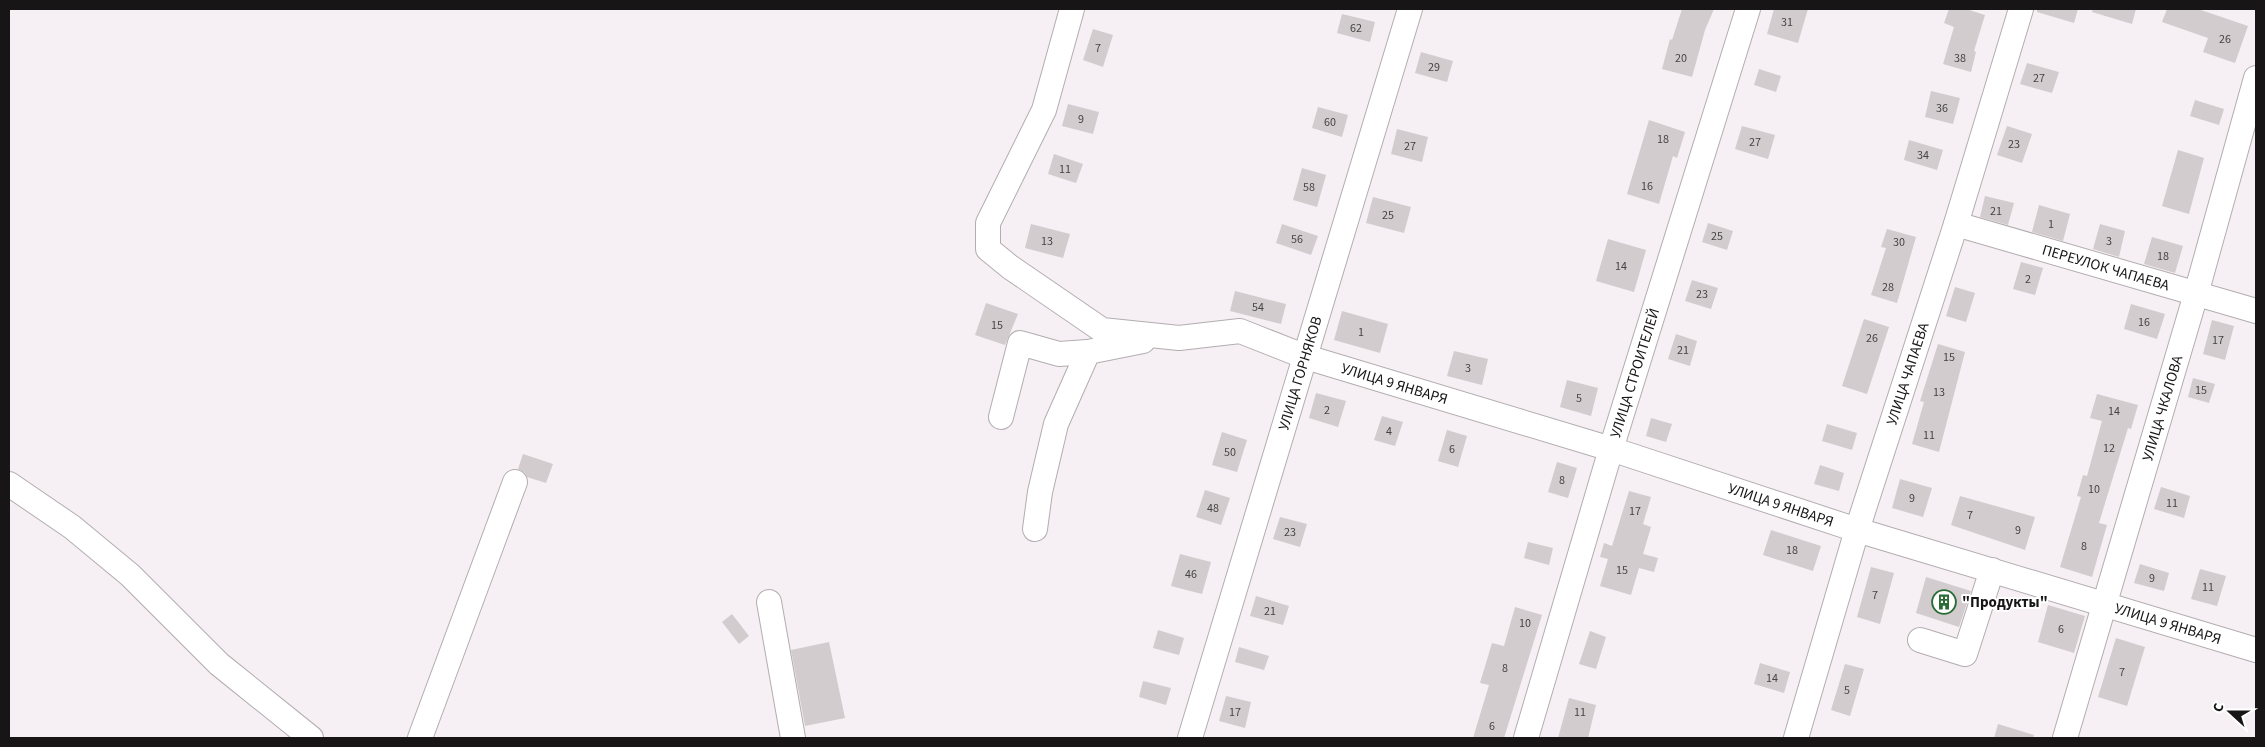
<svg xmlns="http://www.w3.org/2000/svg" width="2265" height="747" font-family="'Source Sans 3',sans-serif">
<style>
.building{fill:#d2cccf}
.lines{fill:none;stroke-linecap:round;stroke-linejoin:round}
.minor-casing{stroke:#b3adb0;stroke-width:26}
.minor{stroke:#fff;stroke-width:24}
.labels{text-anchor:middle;stroke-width:4;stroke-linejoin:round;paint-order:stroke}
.number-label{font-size:12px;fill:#464344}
.street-label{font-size:15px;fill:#171516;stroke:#fff}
.poi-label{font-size:15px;font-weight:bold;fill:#171516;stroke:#fff;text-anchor:start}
</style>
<rect width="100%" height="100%" fill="#f6eff3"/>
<!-- building -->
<g class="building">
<path d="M 1682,9 L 1714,9 L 1705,30 L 1692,77 L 1662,69 L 1670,39 L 1672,40 Z"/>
<path d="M 1774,9 L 1808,9 L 1798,43 L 1767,34 Z"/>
<path d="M 1949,9 L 1966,9 L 1985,15 L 1974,51 L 1976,52 L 1971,72 L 1943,64 L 1954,27 L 1944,23 Z"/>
<path d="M 2037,9 L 2078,9 L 2074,23 L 2037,12 Z"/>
<path d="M 2093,9 L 2136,9 L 2132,24 L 2092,12 Z"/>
<path d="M 2167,9 L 2198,9 L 2248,26 L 2235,63 L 2203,52 L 2208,38 L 2162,22 Z"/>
<path d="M 1342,14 L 1375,22 L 1370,42 L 1337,33 Z"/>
<path d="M 1093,29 L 1113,35 L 1103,67 L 1083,60 Z"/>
<path d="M 1421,52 L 1453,61 L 1447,82 L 1415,73 Z"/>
<path d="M 2027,63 L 2059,72 L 2052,93 L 2020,84 Z"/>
<path d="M 1759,69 L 1781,76 L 1776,92 L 1754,85 Z"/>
<path d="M 1931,91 L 1960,98 L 1953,124 L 1925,117 Z"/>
<path d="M 2195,100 L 2224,109 L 2219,125 L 2190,116 Z"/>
<path d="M 1068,104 L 1099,112 L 1093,134 L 1062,126 Z"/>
<path d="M 1318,107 L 1348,115 L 1342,137 L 1312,128 Z"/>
<path d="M 1649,120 L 1685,132 L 1677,158 L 1673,156 L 1659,204 L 1627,194 Z"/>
<path d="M 1742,126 L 1775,135 L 1768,159 L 1735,149 Z"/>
<path d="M 2007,126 L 2032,134 L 2022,163 L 1997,155 Z"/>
<path d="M 1397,129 L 1428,137 L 1422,162 L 1391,154 Z"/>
<path d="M 1909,140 L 1943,150 L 1937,170 L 1904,160 Z"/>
<path d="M 2178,150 L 2204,158 L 2189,214 L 2162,206 Z"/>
<path d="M 1054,154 L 1083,164 L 1076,183 L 1048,174 Z"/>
<path d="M 1302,168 L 1326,175 L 1317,207 L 1293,200 Z"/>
<path d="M 1985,196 L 2014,203 L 2008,225 L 1980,217 Z"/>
<path d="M 1373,197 L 1411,207 L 1404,233 L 1366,223 Z"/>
<path d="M 2039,205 L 2070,214 L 2063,241 L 2032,232 Z"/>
<path d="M 1708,223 L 1733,231 L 1727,250 L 1702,242 Z"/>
<path d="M 1031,224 L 1070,234 L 1063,258 L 1025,248 Z"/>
<path d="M 1282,224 L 1318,236 L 1311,255 L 1276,243 Z"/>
<path d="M 2100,224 L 2125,231 L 2119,257 L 2093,249 Z"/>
<path d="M 1887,229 L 1916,237 L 1897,303 L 1871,295 L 1886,248 L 1881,247 Z"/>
<path d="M 2152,237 L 2183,246 L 2175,273 L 2144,264 Z"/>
<path d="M 1608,239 L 1646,250 L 1634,292 L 1596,281 Z"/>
<path d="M 2021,262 L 2043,268 L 2035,295 L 2013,289 Z"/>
<path d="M 1692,280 L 1718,288 L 1711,309 L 1685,301 Z"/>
<path d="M 1955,287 L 1975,293 L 1966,322 L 1946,316 Z"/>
<path d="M 1235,291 L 1286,304 L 1281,324 L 1230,311 Z"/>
<path d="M 986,303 L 1018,314 L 1005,345 L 975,335 Z"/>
<path d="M 2131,304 L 2165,314 L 2157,339 L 2124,329 Z"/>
<path d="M 1342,311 L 1388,324 L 1380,353 L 1334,340 Z"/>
<path d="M 1864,319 L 1889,327 L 1867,394 L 1842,386 Z"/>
<path d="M 2212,320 L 2234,326 L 2225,360 L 2203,354 Z"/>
<path d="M 1676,334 L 1697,341 L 1690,366 L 1668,359 Z"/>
<path d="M 1938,344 L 1965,352 L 1939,452 L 1912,444 L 1924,402 L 1920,401 Z"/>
<path d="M 1454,351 L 1488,359 L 1482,385 L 1447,376 Z"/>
<path d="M 2193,378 L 2215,384 L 2209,403 L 2188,397 Z"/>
<path d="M 1567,380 L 1598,388 L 1591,416 L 1560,407 Z"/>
<path d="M 1316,393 L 1346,401 L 1338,427 L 1309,418 Z"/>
<path d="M 2097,394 L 2138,405 L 2131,429 L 2128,428 L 2099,523 L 2107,525 L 2092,577 L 2060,567 L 2081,497 L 2077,496 L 2083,475 L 2087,476 L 2102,421 L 2090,418 Z"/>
<path d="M 1382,416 L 1403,422 L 1395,446 L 1374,440 Z"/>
<path d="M 1651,418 L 1672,424 L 1666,442 L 1646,436 Z"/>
<path d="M 1827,424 L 1857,433 L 1852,450 L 1822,441 Z"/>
<path d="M 1447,430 L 1467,436 L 1458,467 L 1438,461 Z"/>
<path d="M 1222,432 L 1247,440 L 1237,472 L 1212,465 Z"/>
<path d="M 523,454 L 553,464 L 546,483 L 527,477 L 525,473 L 518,469 Z"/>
<path d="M 1557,462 L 1577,468 L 1568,498 L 1548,492 Z"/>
<path d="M 1820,465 L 1844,473 L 1839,491 L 1814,484 Z"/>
<path d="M 1900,479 L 1932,488 L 1923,517 L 1892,508 Z"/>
<path d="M 2161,487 L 2190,496 L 2184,518 L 2154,509 Z"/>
<path d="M 1205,490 L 1230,498 L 1221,525 L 1196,517 Z"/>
<path d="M 1629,491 L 1651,497 L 1643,524 L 1651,527 L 1643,554 L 1658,558 L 1654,572 L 1639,568 L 1631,595 L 1600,586 L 1608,559 L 1600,557 L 1604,543 L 1612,546 Z"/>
<path d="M 1960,496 L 2035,517 L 2025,550 L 1951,525 Z"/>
<path d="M 1280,517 L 1307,524 L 1300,547 L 1273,539 Z"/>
<path d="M 1771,530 L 1821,546 L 1813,571 L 1763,555 Z"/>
<path d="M 1528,542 L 1553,548 L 1549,565 L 1524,558 Z"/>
<path d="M 1180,554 L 1211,562 L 1202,594 L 1171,586 Z"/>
<path d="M 2140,564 L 2169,573 L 2164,591 L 2134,583 Z"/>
<path d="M 1871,567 L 1894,573 L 1880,624 L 1857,617 Z"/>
<path d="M 2200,569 L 2226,576 L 2217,606 L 2191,599 Z"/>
<path d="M 1926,577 L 1971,591 L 1959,627 L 1916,613 Z"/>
<path d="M 1256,596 L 1289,606 L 1283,625 L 1250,616 Z"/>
<path d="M 2048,605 L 2085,616 L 2074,653 L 2038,642 Z"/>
<path d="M 1515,607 L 1542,615 L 1504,738 L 1473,738 L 1489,685 L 1480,683 L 1492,643 L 1504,646 Z"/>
<path d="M 732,614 L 749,636 L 739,644 L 722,622 Z"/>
<path d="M 1158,630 L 1184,638 L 1179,655 L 1153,648 Z"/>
<path d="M 1590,631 L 1606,637 L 1596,669 L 1579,664 Z"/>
<path d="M 2116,638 L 2145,647 L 2127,706 L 2098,697 Z"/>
<path d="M 829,642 L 845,718 L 805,726 L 791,650 Z"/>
<path d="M 1239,647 L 1269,656 L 1264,670 L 1235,662 Z"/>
<path d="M 1760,663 L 1790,672 L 1784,693 L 1754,684 Z"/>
<path d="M 1845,664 L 1864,669 L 1850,716 L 1831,710 Z"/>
<path d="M 1143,681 L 1171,688 L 1166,705 L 1139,697 Z"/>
<path d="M 1226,696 L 1251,702 L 1245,728 L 1219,721 Z"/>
<path d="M 1569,698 L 1596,705 L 1588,738 L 1558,738 Z"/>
<path d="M 1998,724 L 2034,735 L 2033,738 L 1994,738 Z"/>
</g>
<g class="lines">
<!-- minor casing -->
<g class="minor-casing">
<g id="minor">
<path id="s1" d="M 1072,9 L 1044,110 L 988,223 L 988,249 L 1010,267 L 1102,330 L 1179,338 L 1240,331 L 1306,357 L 1611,449 L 1857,530 L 2256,650"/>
<path id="s2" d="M 1956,224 L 2256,311"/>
<path d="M 1001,417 L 1020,343 L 1059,354 L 1088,352"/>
<path d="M 9,484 L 72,527 L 130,575 L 219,664 L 311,738"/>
<path d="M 1035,529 L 1040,492 L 1056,424 L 1088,352 L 1143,341"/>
<path d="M 769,602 L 793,738"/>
<path d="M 1920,640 L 1965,654 L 1992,570"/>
<path d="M 420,738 L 515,482"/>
<path id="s3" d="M 1190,738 L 1410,9"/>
<path id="s4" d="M 1526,738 L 1611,449 L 1748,9"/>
<path id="s5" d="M 1796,738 L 1857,530 L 1956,224 L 2021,9"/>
<path id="s6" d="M 2065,738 L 2196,294 L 2256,78"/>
</g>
</g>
<!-- minor -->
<use href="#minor" class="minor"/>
</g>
<!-- icons -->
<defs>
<g id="building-ring" transform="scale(1.25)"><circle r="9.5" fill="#fff" stroke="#2b6c36" stroke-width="1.5"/><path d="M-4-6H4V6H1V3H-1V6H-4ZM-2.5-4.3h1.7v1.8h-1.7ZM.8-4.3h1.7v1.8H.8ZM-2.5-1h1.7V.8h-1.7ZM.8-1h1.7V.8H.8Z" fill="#2b6c36"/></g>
</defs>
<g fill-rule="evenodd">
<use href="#building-ring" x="1944" y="602"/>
</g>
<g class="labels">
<!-- number labels -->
<g class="number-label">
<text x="1787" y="26">31</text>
<text x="1356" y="32">62</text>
<text x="2225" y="43">26</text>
<text x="1098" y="52">7</text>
<text x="1681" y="62">20</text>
<text x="1960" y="62">38</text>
<text x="1434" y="71">29</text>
<text x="2039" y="82">27</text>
<text x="1942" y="112">36</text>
<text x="1081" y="123">9</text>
<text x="1330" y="126">60</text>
<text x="1663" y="143">18</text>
<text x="1755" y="146">27</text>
<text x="2014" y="148">23</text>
<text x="1410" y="150">27</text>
<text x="1923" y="159">34</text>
<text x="1065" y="173">11</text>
<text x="1647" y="190">16</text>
<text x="1309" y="191">58</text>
<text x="1996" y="215">21</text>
<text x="1388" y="219">25</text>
<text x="2051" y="228">1</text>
<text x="1717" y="240">25</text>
<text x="1297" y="243">56</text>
<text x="1047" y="245">13</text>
<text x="2109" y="245">3</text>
<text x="1899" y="246">30</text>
<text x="2163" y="260">18</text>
<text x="1621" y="270">14</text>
<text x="2028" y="283">2</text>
<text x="1888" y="291">28</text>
<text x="1702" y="298">23</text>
<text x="1258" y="311">54</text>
<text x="2144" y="326">16</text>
<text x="997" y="329">15</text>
<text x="1361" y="336">1</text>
<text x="1872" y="342">26</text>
<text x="2218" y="344">17</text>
<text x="1683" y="354">21</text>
<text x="1949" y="361">15</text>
<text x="1468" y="372">3</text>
<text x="2201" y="394">15</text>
<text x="1939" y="396">13</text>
<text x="1579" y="402">5</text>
<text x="1327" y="414">2</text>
<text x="2114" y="415">14</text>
<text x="1389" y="435">4</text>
<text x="1929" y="439">11</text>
<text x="2109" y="452">12</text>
<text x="1452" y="453">6</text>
<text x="1230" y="456">50</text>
<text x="1562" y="484">8</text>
<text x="2094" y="493">10</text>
<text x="1912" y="502">9</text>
<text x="2172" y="507">11</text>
<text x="1213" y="512">48</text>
<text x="1635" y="515">17</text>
<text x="1970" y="519">7</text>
<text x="2018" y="534">9</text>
<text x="1290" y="536">23</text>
<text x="2084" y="550">8</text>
<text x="1792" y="554">18</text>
<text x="1622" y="574">15</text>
<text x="1191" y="578">46</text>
<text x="2152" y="582">9</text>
<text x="2208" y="591">11</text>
<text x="1875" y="599">7</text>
<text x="1270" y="615">21</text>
<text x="1525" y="627">10</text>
<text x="2061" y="633">6</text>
<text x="1505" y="672">8</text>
<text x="2122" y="676">7</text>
<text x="1772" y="682">14</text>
<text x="1847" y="694">5</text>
<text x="1235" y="716">17</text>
<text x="1580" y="716">11</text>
<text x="1492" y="730">6</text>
</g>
<!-- street labels -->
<g class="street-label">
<text dy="5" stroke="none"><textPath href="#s2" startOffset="156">ПЕРЕУЛОК ЧАПАЕВА</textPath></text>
<text dy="5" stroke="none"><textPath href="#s4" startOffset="381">УЛИЦА СТРОИТЕЛЕЙ</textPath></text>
<text dy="5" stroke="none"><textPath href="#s5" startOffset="381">УЛИЦА ЧАПАЕВА</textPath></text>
<text dy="5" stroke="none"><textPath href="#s3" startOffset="381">УЛИЦА ГОРНЯКОВ</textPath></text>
<text dy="5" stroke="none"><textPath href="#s1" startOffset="699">УЛИЦА 9 ЯНВАРЯ</textPath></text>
<text dy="5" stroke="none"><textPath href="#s6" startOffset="344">УЛИЦА ЧКАЛОВА</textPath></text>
<text dy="5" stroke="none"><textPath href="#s1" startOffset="1104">УЛИЦА 9 ЯНВАРЯ</textPath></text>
<text dy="5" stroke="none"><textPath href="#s1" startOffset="1509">УЛИЦА 9 ЯНВАРЯ</textPath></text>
</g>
<!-- poi labels -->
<g class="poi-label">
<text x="1962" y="607">"Продукты"</text>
</g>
</g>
<!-- border -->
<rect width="2265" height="747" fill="none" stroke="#171516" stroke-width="20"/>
<!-- north arrow -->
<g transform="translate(2230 712) rotate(291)" stroke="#ffffff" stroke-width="4" paint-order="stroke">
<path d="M0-4L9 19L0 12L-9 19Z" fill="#171516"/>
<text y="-8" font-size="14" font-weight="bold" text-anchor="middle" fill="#171516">С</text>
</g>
</svg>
